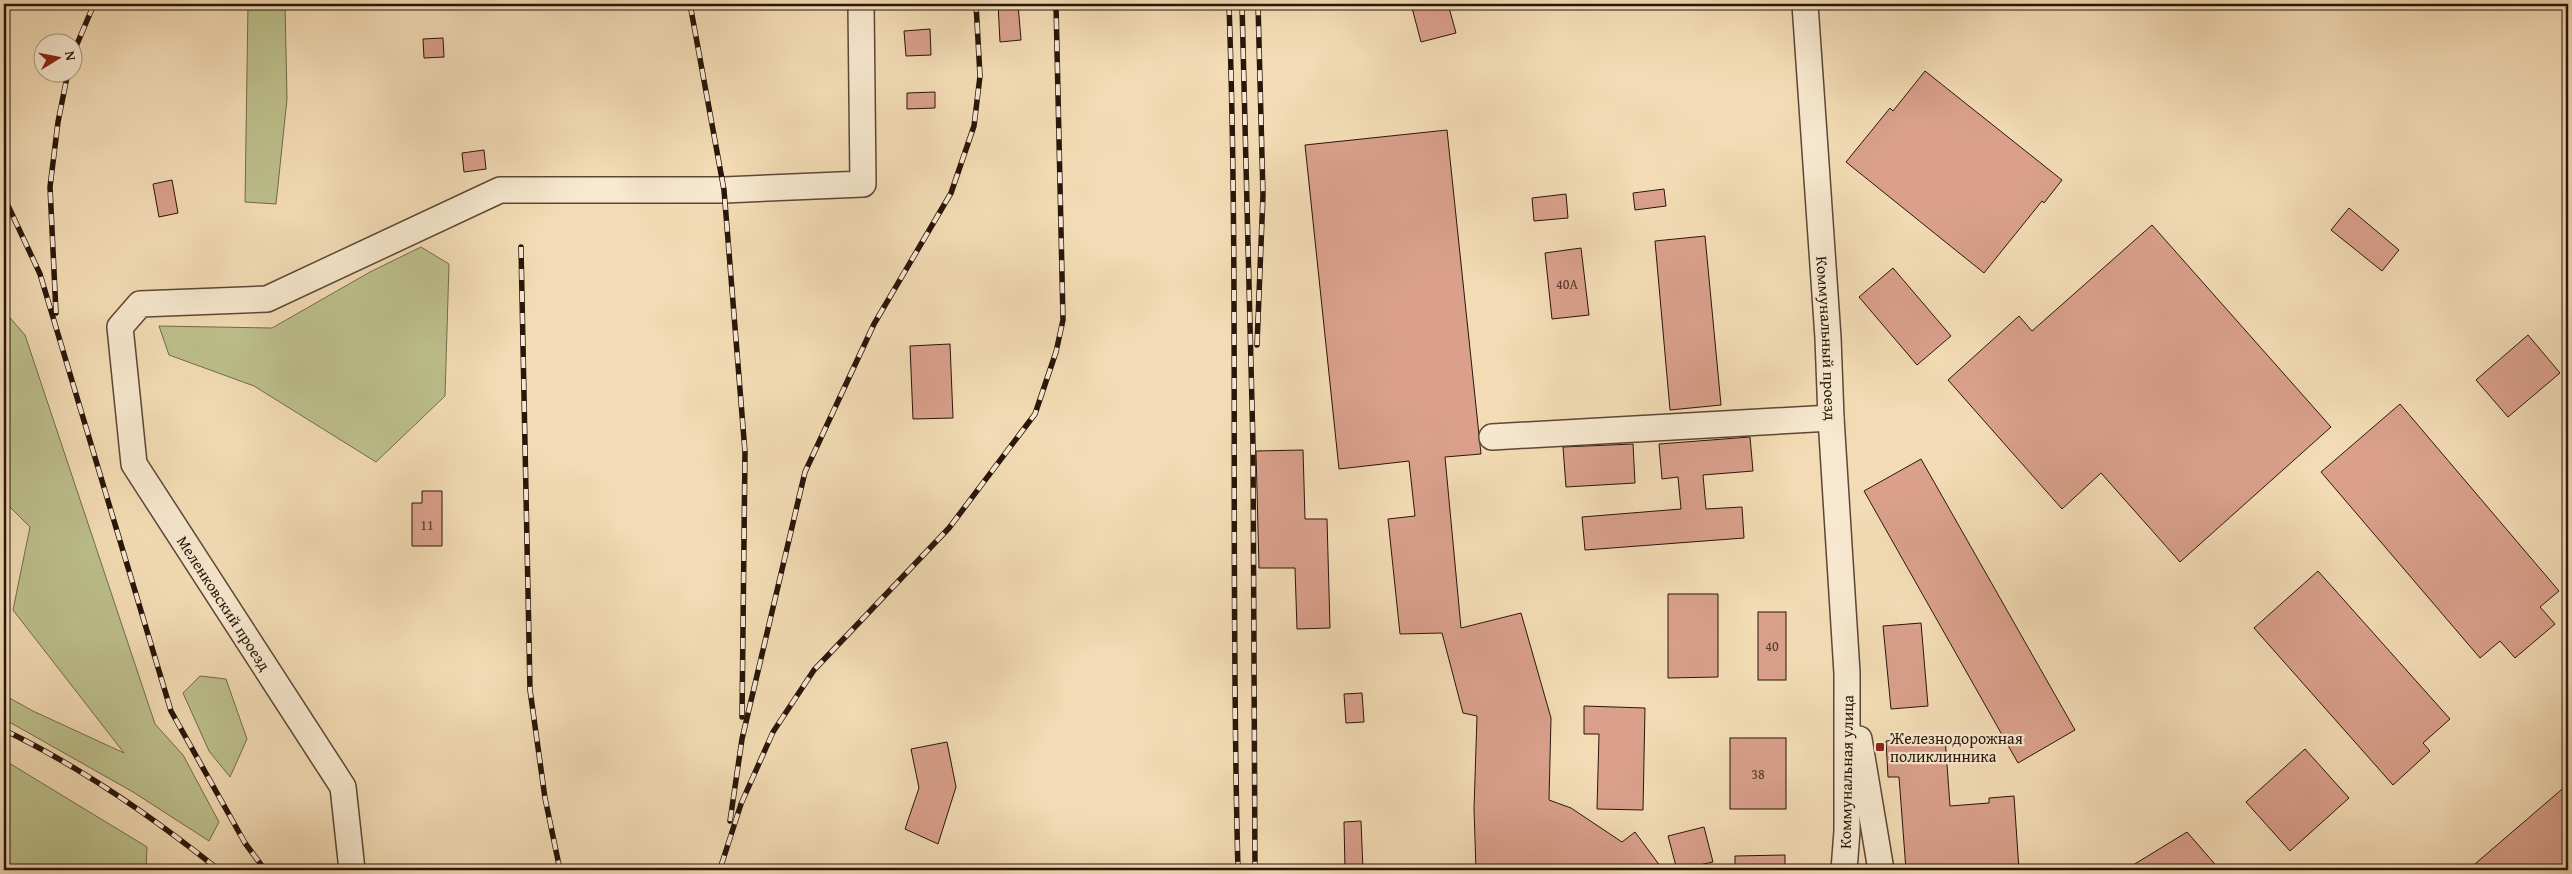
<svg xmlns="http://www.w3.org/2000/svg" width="2572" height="874" font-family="'Gentium Book Plus',serif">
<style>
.green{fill:#bdc08c;stroke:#736a4b}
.building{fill:#daa08c;stroke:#29150a}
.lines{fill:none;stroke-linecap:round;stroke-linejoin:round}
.minor-casing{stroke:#5c4735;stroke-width:28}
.minor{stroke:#f7e8cf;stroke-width:25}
.rail-casing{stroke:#29150a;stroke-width:5.5}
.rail{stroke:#f7e8cf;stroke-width:4;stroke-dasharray:11;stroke-linecap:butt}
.poi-dot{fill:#8f2418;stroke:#f7e8cf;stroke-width:2}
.labels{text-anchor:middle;stroke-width:4.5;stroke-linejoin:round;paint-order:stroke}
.number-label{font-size:14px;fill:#55382a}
.street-label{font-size:16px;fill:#29150a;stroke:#f7e8cf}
.poi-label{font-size:16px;fill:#29150a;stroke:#f7e8cf;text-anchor:start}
</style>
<rect width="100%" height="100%" fill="#f3dcb5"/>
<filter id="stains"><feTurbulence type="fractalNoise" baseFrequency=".004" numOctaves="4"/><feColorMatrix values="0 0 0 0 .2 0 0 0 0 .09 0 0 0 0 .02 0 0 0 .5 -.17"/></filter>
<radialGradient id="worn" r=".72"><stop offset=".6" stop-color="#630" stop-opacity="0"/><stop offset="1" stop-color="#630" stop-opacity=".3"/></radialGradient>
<!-- green -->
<g class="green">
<path d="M 248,4 L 285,4 L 287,99 L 276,204 L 245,202 Z"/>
<path d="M 421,247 L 449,264 L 445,396 L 376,462 L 254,386 L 169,355 L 159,326 L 272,328 L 370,272 Z"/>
<path d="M 4,311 L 25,335 L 155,724 L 183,755 L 219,822 L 209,841 L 133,792 L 4,719 L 4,695 L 33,711 L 124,753 L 13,610 L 30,527 L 4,501 Z"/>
<path d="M 200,676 L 226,679 L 247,739 L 230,777 L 209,751 L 183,693 Z"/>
<path d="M 4,760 L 147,847 L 146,870 L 4,870 Z"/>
</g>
<!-- building -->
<g class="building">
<path d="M 998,4 L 1018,4 L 1021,40 L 1000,42 Z"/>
<path d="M 1411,4 L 1448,4 L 1456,33 L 1421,42 Z"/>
<path d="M 930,29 L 931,55 L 906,56 L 904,31 Z"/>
<path d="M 443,38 L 444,57 L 424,58 L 423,39 Z"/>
<path d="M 1925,71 L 2062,180 L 2044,203 L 2042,201 L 1984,273 L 1846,162 L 1890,108 L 1893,111 Z"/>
<path d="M 935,92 L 935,108 L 907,109 L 907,93 Z"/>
<path d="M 1447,130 L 1481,454 L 1445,457 L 1461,628 L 1521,613 L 1551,718 L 1549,800 L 1571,808 L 1622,842 L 1635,832 L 1663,870 L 1476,870 L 1474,809 L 1477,716 L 1463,713 L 1442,633 L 1400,634 L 1388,519 L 1415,516 L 1409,461 L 1339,469 L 1305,145 Z"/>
<path d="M 484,150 L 486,169 L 464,172 L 462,153 Z"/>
<path d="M 172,180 L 178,213 L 159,217 L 153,184 Z"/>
<path d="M 1664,189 L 1666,206 L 1635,210 L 1633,193 Z"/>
<path d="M 1566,194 L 1568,218 L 1534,221 L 1532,198 Z"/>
<path d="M 2349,208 L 2399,250 L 2382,271 L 2331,230 Z"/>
<path d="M 2152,225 L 2331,427 L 2180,562 L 2101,473 L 2062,509 L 1948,380 L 2019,316 L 2032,331 Z"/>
<path d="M 1705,236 L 1721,405 L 1670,410 L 1655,241 Z"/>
<path d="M 1581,248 L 1589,315 L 1552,319 L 1545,253 Z"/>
<path d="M 1893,268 L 1951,336 L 1917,365 L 1859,297 Z"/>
<path d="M 2528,335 L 2560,373 L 2508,417 L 2476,380 Z"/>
<path d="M 950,344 L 953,418 L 913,419 L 910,346 Z"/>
<path d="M 2400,404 L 2559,591 L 2540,607 L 2555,624 L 2515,658 L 2500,641 L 2480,658 L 2321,472 Z"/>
<path d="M 1750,437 L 1753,471 L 1703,475 L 1706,509 L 1742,507 L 1744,538 L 1585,550 L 1582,517 L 1681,509 L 1678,477 L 1662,479 L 1659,444 Z"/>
<path d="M 1633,444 L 1635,483 L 1566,487 L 1563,447 Z"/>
<path d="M 1303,450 L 1305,519 L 1327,519 L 1330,628 L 1297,629 L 1295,568 L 1259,568 L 1256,451 Z"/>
<path d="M 1921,459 L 2075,730 L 2018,763 L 1864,491 Z"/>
<path d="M 422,491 L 442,491 L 442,546 L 412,546 L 412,503 L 422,503 Z"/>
<path d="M 2318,571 L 2450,719 L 2423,743 L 2430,751 L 2393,785 L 2254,628 Z"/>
<path d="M 1668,594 L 1718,594 L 1718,677 L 1668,678 Z"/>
<rect x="1758" y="612" width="28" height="68"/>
<path d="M 1921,623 L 1928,706 L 1891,709 L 1883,626 Z"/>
<path d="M 1362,693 L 1364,722 L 1346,723 L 1344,694 Z"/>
<path d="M 1584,706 L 1645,708 L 1643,810 L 1597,809 L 1599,734 L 1584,734 Z"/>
<path d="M 1945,737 L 1950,806 L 1989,803 L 1989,798 L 2014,796 L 2019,870 L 1906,870 L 1899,777 L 1888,777 L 1886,741 Z"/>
<rect x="1730" y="738" width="56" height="71"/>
<path d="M 947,742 L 956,787 L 938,844 L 905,829 L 919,788 L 911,749 Z"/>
<path d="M 2305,749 L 2349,798 L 2290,851 L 2246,802 Z"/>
<path d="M 2568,784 L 2568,870 L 2468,870 Z"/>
<path d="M 1361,821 L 1363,870 L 1345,870 L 1344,822 Z"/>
<path d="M 1704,827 L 1713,862 L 1677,870 L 1668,836 Z"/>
<path d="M 2187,832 L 2220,870 L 2125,870 Z"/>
<path d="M 1785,855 L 1785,870 L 1735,870 L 1735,856 Z"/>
</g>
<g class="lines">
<!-- minor casing -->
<g class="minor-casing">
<g id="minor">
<path id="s1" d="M 1805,4 L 1828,338 L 1831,418 L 1847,673 L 1847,831 L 1844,870"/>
<path d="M 1492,437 L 1831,418"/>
<path d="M 1859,739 L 1881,870"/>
<path d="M 352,870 L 343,787 L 134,464 L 120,327 L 140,304 L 267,299 L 500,190 L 724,190 L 863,184 L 861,4"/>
</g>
</g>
<!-- minor -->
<use href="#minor" class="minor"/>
<!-- rail casing -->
<g class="rail-casing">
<g id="rail">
<path d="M 690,4 L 724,190 L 745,452 L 742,717"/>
<path d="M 1229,4 C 1239,293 1230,581 1238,870"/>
<path d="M 1242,4 L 1253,445 L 1255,870"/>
<path d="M 72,56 L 94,4"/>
<path d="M 4,197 L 40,274 L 171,711 L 245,843 L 265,870"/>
<path d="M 521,247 L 530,690 L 545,798 L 560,870"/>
<path d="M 56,313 L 50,187 L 58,122 L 68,72"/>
<path d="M 1257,345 L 1263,195 L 1258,4"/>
<path d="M 4,730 C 79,766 154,818 219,870"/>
<path d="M 730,821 L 742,739 L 805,472 L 874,324 L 951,193 L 974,126 L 980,76 L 976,4"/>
<path d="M 721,866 L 741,804 L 773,732 L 814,670 L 949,528 L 1035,414 L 1056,352 L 1063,320 L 1056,4"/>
</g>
</g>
<!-- rail -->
<use href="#rail" class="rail"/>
</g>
<!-- markers -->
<rect class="poi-dot" x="1875" y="742" width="10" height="10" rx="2.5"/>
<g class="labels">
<!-- number labels -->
<g class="number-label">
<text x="1567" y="289">40А</text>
<text x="427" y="530">11</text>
<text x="1772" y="651">40</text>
<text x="1758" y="779">38</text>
</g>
<!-- street labels -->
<g class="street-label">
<text dy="6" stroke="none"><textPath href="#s1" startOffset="335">Коммунальный проезд</textPath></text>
<text transform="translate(224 603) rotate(57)" y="6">Меленковский проезд</text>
<text transform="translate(1846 772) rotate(-89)" y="6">Коммунальная улица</text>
</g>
<!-- poi labels -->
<g class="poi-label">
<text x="1890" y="744">Железнодорожная<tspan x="1890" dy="18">поликлинника</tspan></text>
</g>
</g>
<!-- margin -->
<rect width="2572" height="874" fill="none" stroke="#f3dcb5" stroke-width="20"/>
<rect x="5" y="5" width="2562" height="864" fill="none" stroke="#29150a" stroke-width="2.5"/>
<rect x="10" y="10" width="2552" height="854" fill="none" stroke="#29150a"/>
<!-- north arrow -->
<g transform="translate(58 58) rotate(80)"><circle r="24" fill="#f7e8cf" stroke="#a59480"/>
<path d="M0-4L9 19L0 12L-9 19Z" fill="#8f2418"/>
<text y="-8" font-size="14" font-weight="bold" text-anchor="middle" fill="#29150a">N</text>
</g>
<rect width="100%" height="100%" filter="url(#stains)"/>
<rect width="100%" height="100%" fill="url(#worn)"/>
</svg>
